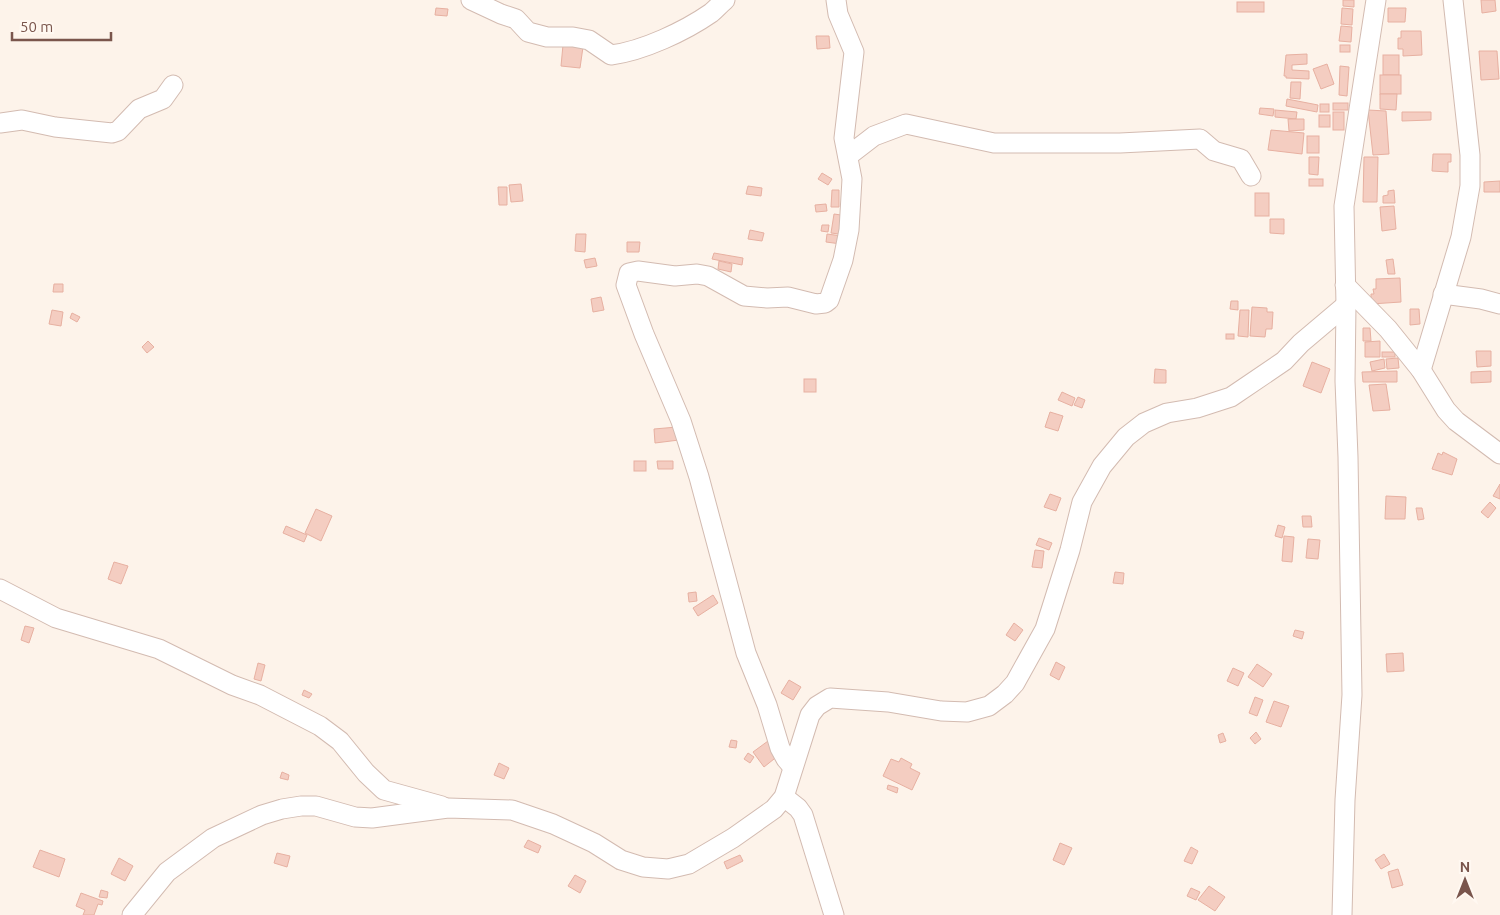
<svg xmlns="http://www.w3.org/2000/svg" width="1500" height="915" font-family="Ubuntu,sans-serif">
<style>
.building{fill:#f4cdc1;stroke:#e7b0a1}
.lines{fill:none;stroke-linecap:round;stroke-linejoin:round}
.minor-casing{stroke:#d3bbb1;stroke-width:21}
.minor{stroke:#fff;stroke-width:19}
</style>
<rect width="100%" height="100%" fill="#fdf3ea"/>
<!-- building -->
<g class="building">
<path d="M 1343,0 L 1354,0 L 1354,7 L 1343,6 Z"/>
<path d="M 1481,0 L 1495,0 L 1496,11 L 1482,13 Z"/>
<rect x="1237" y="2" width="27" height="10"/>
<path d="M 436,8 L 448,9 L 447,16 L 435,15 Z"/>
<path d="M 1342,8 L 1353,9 L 1352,25 L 1341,24 Z"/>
<path d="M 1388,8 L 1406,8 L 1405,22 L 1388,22 Z"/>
<path d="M 1341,26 L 1352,27 L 1351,42 L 1339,41 Z"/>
<path d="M 1401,31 L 1421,31 L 1422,55 L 1403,56 L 1403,49 L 1398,49 L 1398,38 L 1401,38 Z"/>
<path d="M 816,36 L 829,36 L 830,48 L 817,49 Z"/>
<path d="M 563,45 L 583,47 L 580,68 L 561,66 Z"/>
<rect x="1340" y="45" width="10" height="7"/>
<path d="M 1479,51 L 1497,51 L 1499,79 L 1481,80 Z"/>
<path d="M 1307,54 L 1307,64 L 1292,65 L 1292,70 L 1309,71 L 1309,79 L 1286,78 L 1286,76 L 1284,76 L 1286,55 Z"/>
<rect x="1383" y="55" width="16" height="20"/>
<path d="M 1327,64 L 1334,84 L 1321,89 L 1313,69 Z"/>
<path d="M 1340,66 L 1349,67 L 1347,96 L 1339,95 Z"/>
<rect x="1380" y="75" width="21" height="19"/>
<path d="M 1291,82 L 1301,82 L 1300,99 L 1290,98 Z"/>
<path d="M 1380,94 L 1397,94 L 1396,110 L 1380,109 Z"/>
<path d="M 1287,99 L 1318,105 L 1317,112 L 1286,106 Z"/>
<rect x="1333" y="103" width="15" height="7"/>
<rect x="1320" y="104" width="9" height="8"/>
<path d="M 1260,108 L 1274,109 L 1273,116 L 1259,114 Z"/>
<path d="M 1275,110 L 1297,112 L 1296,119 L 1275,117 Z"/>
<path d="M 1368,110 L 1386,111 L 1389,154 L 1373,155 Z"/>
<rect x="1333" y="112" width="11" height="18"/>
<path d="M 1402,112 L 1431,112 L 1431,120 L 1402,121 Z"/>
<rect x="1319" y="115" width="11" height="12"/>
<path d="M 1288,119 L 1304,119 L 1304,130 L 1289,131 Z"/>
<path d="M 1271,130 L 1304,133 L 1302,154 L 1268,150 Z"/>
<rect x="1307" y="136" width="12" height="17"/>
<path d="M 1433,154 L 1451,154 L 1451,162 L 1448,162 L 1448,172 L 1432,171 Z"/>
<path d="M 1309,157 L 1319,157 L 1318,175 L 1309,174 Z"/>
<path d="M 1364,157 L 1378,157 L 1377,202 L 1363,202 Z"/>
<path d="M 822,173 L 832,179 L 828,185 L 818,179 Z"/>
<rect x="1309" y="179" width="14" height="7"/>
<path d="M 1500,181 L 1500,192 L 1484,192 L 1484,182 Z"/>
<path d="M 521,184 L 523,201 L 511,202 L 509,185 Z"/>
<path d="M 748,186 L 762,188 L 761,196 L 746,194 Z"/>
<path d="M 498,187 L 507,187 L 507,205 L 499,205 Z"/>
<path d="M 832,190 L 839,190 L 839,207 L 831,207 Z"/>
<path d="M 1394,190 L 1395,203 L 1383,203 L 1383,196 L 1388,195 L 1388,191 Z"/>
<rect x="1255" y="193" width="14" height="23"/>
<path d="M 826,204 L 827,211 L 816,212 L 815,205 Z"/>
<path d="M 1394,206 L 1396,229 L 1382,231 L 1380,207 Z"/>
<path d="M 834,214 L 841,215 L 839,234 L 831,233 Z"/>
<path d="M 1270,219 L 1284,219 L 1284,234 L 1270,233 Z"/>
<path d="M 822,225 L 829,225 L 828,232 L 821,231 Z"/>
<path d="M 750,230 L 764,233 L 762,241 L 748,239 Z"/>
<path d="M 576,234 L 586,234 L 585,252 L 575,251 Z"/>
<path d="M 827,234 L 842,236 L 841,244 L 826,242 Z"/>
<path d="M 627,242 L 640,242 L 639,252 L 627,252 Z"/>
<path d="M 714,253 L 743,258 L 742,265 L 712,259 Z"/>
<path d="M 595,258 L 597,266 L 586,268 L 584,260 Z"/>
<path d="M 1393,259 L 1395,274 L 1388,274 L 1386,260 Z"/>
<path d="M 719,261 L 732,264 L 731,272 L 718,269 Z"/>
<path d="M 1400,278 L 1401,302 L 1371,304 L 1371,294 L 1374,294 L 1373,289 L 1376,289 L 1376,279 Z"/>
<path d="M 54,284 L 63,284 L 63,292 L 53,292 Z"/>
<path d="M 601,297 L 604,310 L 593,312 L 591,299 Z"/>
<path d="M 1231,301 L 1238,301 L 1238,310 L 1230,309 Z"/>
<path d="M 1252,307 L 1267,308 L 1267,312 L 1273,312 L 1272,329 L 1266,329 L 1265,337 L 1250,336 Z"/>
<path d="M 1410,309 L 1419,309 L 1420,324 L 1410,325 Z"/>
<path d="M 52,310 L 63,312 L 61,326 L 49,324 Z"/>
<path d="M 1240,310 L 1249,310 L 1248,337 L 1238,336 Z"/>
<path d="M 72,313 L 80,317 L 77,322 L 70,318 Z"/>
<path d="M 1363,328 L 1370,328 L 1371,341 L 1363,341 Z"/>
<rect x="1226" y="334" width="8" height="5"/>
<path d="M 148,341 L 154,347 L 147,353 L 142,347 Z"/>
<path d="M 1380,341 L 1380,357 L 1365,357 L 1365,342 Z"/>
<path d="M 1476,351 L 1491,351 L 1491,366 L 1477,367 Z"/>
<rect x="1382" y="352" width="13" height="5"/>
<path d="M 1398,358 L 1399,368 L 1387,369 L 1386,359 Z"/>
<path d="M 1384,359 L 1385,368 L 1372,371 L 1370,362 Z"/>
<path d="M 1312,362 L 1330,369 L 1321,393 L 1303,386 Z"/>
<path d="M 1155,369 L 1166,370 L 1166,383 L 1154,383 Z"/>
<path d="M 1397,371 L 1397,382 L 1363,382 L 1362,372 Z"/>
<path d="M 1491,371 L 1491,382 L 1471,383 L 1471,372 Z"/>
<rect x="804" y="379" width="12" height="13"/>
<path d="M 1386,384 L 1390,410 L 1373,411 L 1369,385 Z"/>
<path d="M 1062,392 L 1075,398 L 1072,406 L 1058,400 Z"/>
<path d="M 1078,397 L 1085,400 L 1082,408 L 1074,405 Z"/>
<path d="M 1050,412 L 1063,416 L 1058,431 L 1045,427 Z"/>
<path d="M 677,427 L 679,440 L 655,443 L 654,429 Z"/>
<path d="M 1443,452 L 1457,459 L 1452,475 L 1432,469 L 1438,453 L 1442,455 Z"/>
<rect x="634" y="461" width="12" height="10"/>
<path d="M 657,461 L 673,461 L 673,469 L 658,469 Z"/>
<path d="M 1500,484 L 1500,499 L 1493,496 Z"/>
<path d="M 1050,494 L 1061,498 L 1056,511 L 1044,507 Z"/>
<path d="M 1386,496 L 1406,497 L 1405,519 L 1385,519 Z"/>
<path d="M 1490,502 L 1496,508 L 1488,518 L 1481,512 Z"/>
<path d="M 1416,508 L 1422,508 L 1424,519 L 1418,520 Z"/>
<path d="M 316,509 L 332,516 L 321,541 L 305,533 Z"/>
<path d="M 1302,516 L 1311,516 L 1312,527 L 1303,527 Z"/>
<path d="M 1278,525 L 1285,527 L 1282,538 L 1275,536 Z"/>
<path d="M 286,526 L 307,535 L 304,542 L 283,533 Z"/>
<path d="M 1284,536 L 1294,537 L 1292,562 L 1282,561 Z"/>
<path d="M 1039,538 L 1052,543 L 1049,550 L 1036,545 Z"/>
<path d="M 1308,539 L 1320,540 L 1318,559 L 1306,558 Z"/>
<path d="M 1035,550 L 1044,551 L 1042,568 L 1032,567 Z"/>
<path d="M 114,562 L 128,566 L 121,584 L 108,579 Z"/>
<path d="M 1115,572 L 1124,573 L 1123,584 L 1113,583 Z"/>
<path d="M 696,592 L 697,601 L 689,602 L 688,593 Z"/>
<path d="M 713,595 L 718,603 L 698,616 L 693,608 Z"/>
<path d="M 1014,623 L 1023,630 L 1015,641 L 1006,635 Z"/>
<path d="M 25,626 L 34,628 L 29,643 L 21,640 Z"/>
<path d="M 1295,630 L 1304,632 L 1302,639 L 1293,636 Z"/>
<path d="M 1403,653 L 1404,671 L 1387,672 L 1386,654 Z"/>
<path d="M 1056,662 L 1065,667 L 1059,680 L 1050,675 Z"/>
<path d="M 258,663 L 265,665 L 261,681 L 254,679 Z"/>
<path d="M 1257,664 L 1272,674 L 1263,687 L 1248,677 Z"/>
<path d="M 1233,668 L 1244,673 L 1238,686 L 1227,681 Z"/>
<path d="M 789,680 L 801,687 L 793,700 L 781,693 Z"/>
<path d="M 304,690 L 312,694 L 309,698 L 302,695 Z"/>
<path d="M 1255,697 L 1263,700 L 1257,716 L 1249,713 Z"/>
<path d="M 1274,701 L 1289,706 L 1281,727 L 1266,722 Z"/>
<path d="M 1256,732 L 1261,739 L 1255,744 L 1250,738 Z"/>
<path d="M 1223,733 L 1226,741 L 1220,743 L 1218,735 Z"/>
<path d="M 731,740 L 737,741 L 736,748 L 729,747 Z"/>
<path d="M 768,741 L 779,755 L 764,767 L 753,752 Z"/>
<path d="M 748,753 L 754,757 L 750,763 L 744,759 Z"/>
<path d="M 901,758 L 912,764 L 910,768 L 920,773 L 912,790 L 883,776 L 891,759 L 899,762 Z"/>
<path d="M 499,763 L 509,768 L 504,779 L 494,775 Z"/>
<path d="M 282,772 L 289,775 L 288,780 L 280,778 Z"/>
<path d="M 888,785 L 898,788 L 897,793 L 887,789 Z"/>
<path d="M 528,840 L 541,846 L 538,853 L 524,847 Z"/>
<path d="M 1060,843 L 1072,848 L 1064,865 L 1053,860 Z"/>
<path d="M 1191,847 L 1198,851 L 1192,864 L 1184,861 Z"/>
<path d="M 40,850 L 65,859 L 59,877 L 33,867 Z"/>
<path d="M 277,853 L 290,856 L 287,867 L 274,863 Z"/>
<path d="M 1384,854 L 1390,864 L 1381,869 L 1375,860 Z"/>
<path d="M 740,855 L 743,861 L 727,869 L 724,862 Z"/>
<path d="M 119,858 L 133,866 L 125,881 L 111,874 Z"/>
<path d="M 1398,869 L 1403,885 L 1392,888 L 1388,872 Z"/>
<path d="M 575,875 L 586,881 L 580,893 L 568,886 Z"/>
<path d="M 1209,886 L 1225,897 L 1215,911 L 1198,900 Z"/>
<path d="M 1191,888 L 1200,892 L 1196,900 L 1187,896 Z"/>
<path d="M 101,890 L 108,892 L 107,898 L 99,897 Z"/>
<path d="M 81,893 L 103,901 L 102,905 L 98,904 L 94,915 L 83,915 L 85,910 L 76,906 Z"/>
</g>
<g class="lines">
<!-- minor casing -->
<g class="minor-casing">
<g id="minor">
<path d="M 471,0 L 501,14 L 516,19 L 528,32 L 547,37 L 573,37 L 589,40 L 611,55 C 643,51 685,31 711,13 C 716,9 720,4 725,0"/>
<path d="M 0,123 L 22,120 L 55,127 L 112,133 L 118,131 L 139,109 L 163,99 L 173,85"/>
<path d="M 848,156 L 874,136 L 906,124 L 994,143 L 1120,143 L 1200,139 L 1214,151 L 1241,159 L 1251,176"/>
<path d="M 1345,285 L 1388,329 L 1421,370 L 1446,410 L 1456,421 L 1500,454"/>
<path d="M 1443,294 L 1481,299 L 1500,304"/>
<path d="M 1421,370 L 1461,237 L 1470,186 L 1470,155 L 1453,0"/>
<path d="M 0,589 L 56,618 L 159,649 L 232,685 L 260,695 L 320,726 L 340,741 L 366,773 L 384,790 L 442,806"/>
<path d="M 792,766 L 786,759 L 780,748 L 767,705 L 746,653 L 699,477 L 681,421 L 644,334 L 626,285 L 629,273 L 638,271 L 675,276 L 697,274 L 708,276 L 744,296 L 767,298 L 788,297 L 816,304 L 825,303 L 829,300 L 843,260 L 849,230 L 852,179 L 844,138 L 854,52 L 838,14 L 836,0"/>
<path d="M 784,797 L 798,808 L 803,815 L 834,915"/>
<path d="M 132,915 L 167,872 L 213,838 L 262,815 L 282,809 L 301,806 L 316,806 L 355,817 L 372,818 L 448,808 L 512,810 L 553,824 L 594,843 L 621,860 L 643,867 L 668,869 L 689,864 L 733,838 L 774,809 L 784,797 L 810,715 L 817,706 L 830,698 L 888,702 L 941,711 L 967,712 L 989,706 L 1005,694 L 1015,683 L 1045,629 L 1070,550 L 1082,502 L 1102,466 L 1126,437 L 1144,423 L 1167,413 L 1197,408 L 1231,397 L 1284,361 L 1301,343 L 1346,305"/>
<path d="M 1342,915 L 1345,800 L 1352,695 L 1348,457 L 1345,381 L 1346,305 L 1344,206 L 1376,0"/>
</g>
</g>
<!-- minor -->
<use href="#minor" class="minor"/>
</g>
<!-- north arrow -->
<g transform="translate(1465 880)" stroke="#fff8f1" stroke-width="4" paint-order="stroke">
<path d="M0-4L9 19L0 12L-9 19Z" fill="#7a554c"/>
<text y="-8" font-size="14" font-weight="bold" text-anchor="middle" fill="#7a554c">N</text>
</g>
<!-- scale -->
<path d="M12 32v8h99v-8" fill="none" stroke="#7a554c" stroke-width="2.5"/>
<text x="20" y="32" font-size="15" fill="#7a554c" stroke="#fff8f1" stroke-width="4" paint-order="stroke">50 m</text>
</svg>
